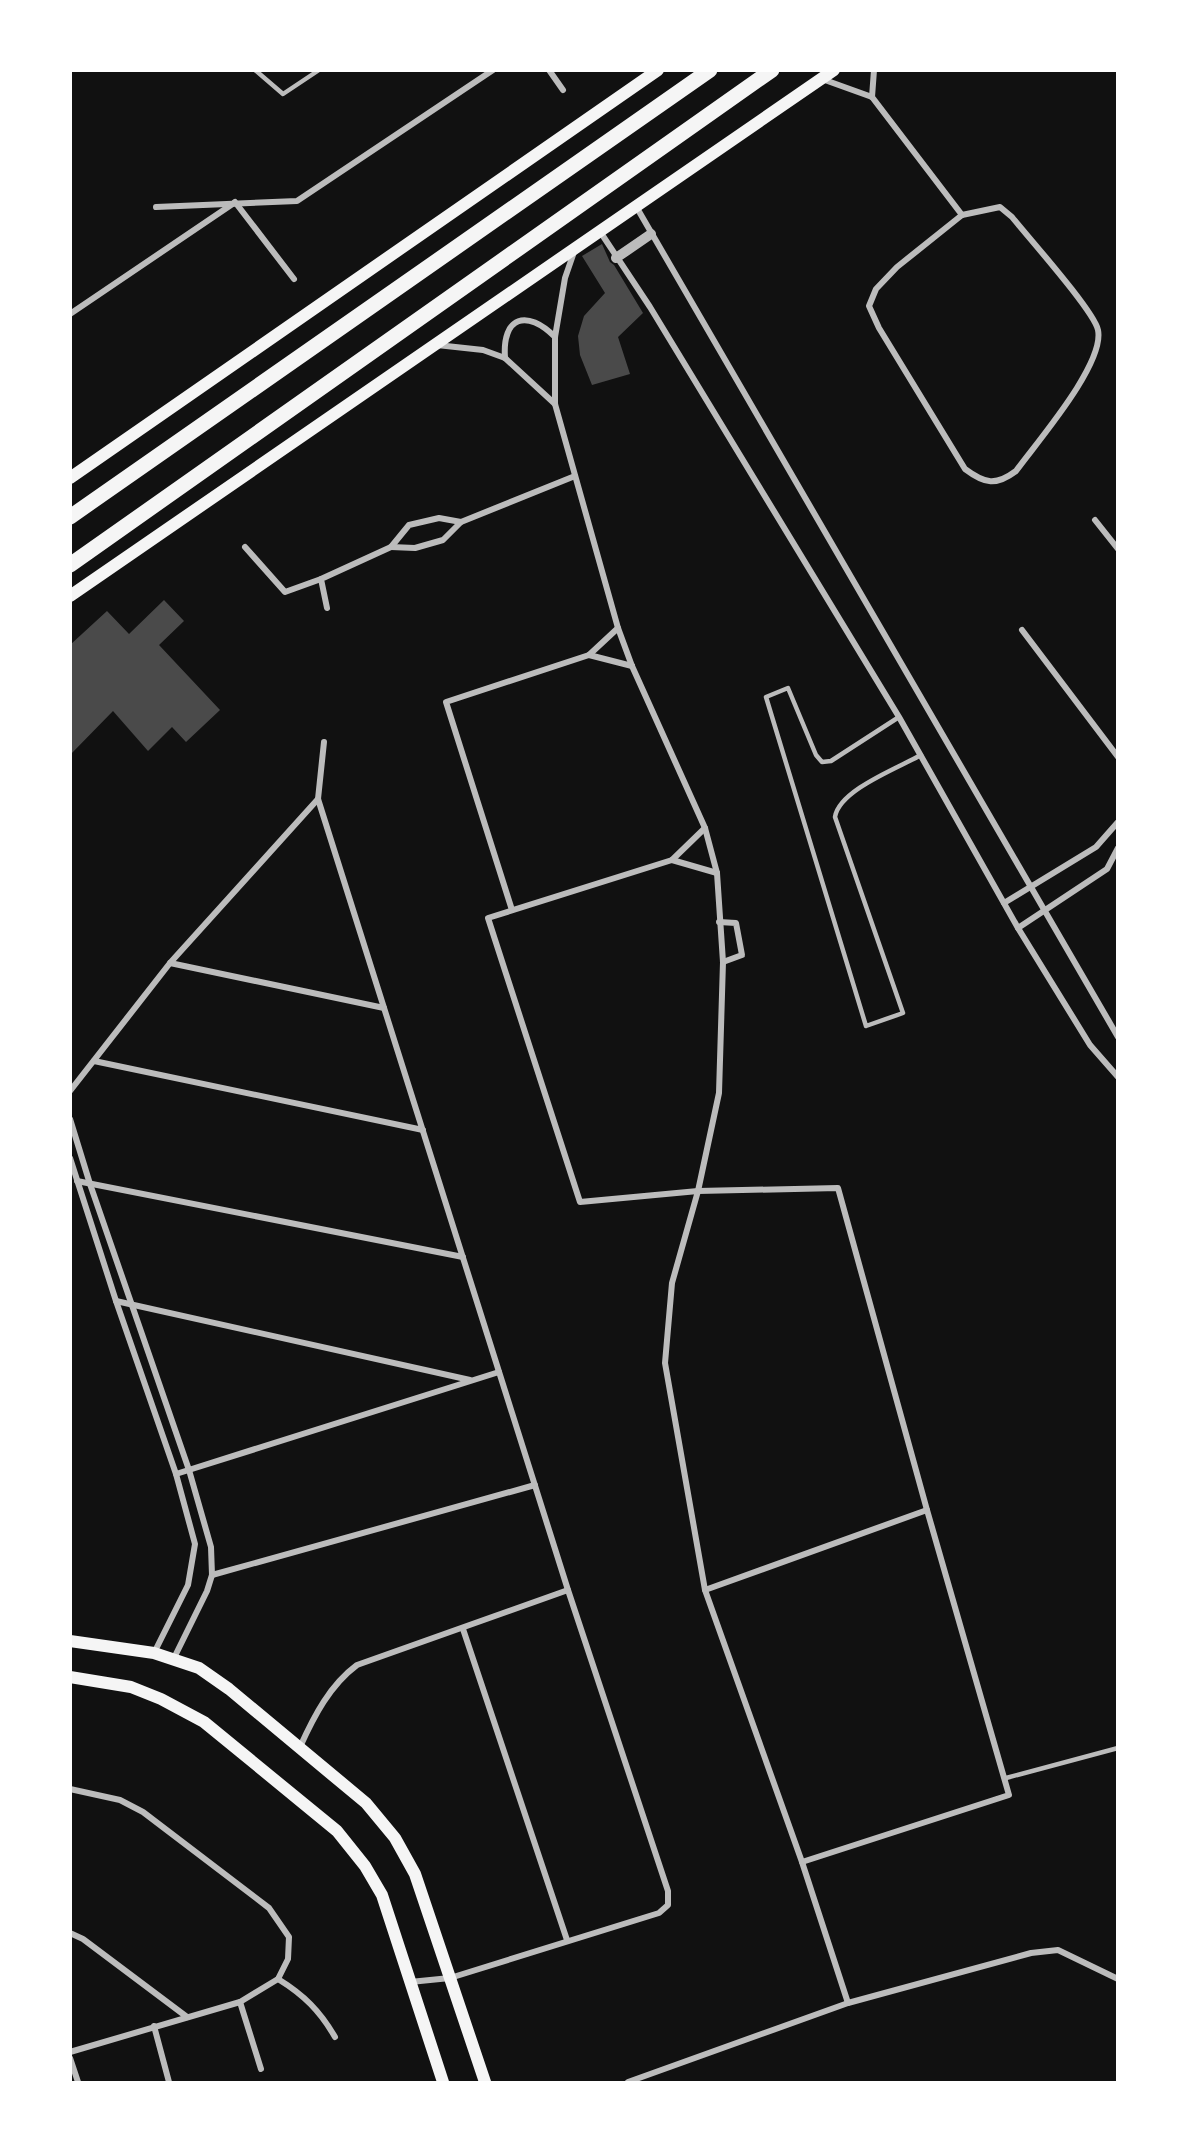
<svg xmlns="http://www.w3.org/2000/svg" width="1188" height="2153" font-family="'Open Sans',sans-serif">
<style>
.building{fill:#4a4a4a}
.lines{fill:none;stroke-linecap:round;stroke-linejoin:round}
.service{stroke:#bcbcbc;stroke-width:4.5}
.minor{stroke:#bcbcbc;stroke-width:6}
.tertiary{stroke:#bcbcbc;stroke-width:10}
.secondary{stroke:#f5f5f5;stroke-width:12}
.primary{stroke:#f5f5f5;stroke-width:15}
</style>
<rect width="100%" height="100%" fill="#111"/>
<!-- building -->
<g class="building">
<path d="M 602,244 L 610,262 L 614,265 L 643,313 L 618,337 L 630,374 L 592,385 L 580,355 L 578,336 L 584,316 L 605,293 L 582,256 Z"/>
<path d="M 164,600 L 184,621 L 159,645 L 220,710 L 186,742 L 172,727 L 148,751 L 113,711 L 70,755 L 70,645 L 107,611 L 129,634 Z"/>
</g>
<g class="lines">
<!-- service -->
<g class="service">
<path d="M 255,70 L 283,94 L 319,70"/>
<path d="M 899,717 L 831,761 L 822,762 L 816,755 L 788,688 L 766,697 L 866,1026 L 903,1013 L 835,817 C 839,790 898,768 921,755"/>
<path d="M 1006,1778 L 1118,1748"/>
</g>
<!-- minor -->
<g class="minor">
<path d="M 549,70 L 563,90"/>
<path d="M 822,79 L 872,97 L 962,215"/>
<path d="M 872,97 L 874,70"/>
<path d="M 235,202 L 294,279"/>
<path d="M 156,207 L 297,201 L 493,70"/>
<path d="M 1000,207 L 1012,217 C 1028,237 1094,311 1098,330 C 1105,364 1037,442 1016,471 C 996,486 985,484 965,469 L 879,328 L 869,306 L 876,289 L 897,267 L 962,215 Z"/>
<path d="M 637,208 L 1118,1037"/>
<path d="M 601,233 L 650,307 L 899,717 L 1018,928 L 1090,1045 L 1118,1077"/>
<path d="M 574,252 L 565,278 L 555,337 L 555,404 L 618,628 L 632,666 L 705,828 L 717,873 L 723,962 L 719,1093 L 698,1191 L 672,1283 L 665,1363 L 705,1590 L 802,1862 L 848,2003"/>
<path d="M 70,314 L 234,203"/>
<path d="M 437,345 L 483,350 L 505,358 L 555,404"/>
<path d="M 505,358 C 502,316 527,309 555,337"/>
<path d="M 1095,520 L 1118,549"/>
<path d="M 245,547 L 285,592 L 321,579"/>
<path d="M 391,547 L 415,548 L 443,540 L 461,522 L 575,476"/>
<path d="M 327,608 L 321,579 L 391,547 L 409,525 L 439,518 L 461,522"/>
<path d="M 1022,630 L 1118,757"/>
<path d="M 589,655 L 632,666"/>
<path d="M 324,742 L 318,799 L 568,1590 L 668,1891 L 668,1905 L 659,1913 L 450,1978 L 410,1982"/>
<path d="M 705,828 L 672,860 L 488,918 L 580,1202 L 698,1191 L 838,1188 L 927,1510 L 1009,1795 L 802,1862"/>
<path d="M 672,860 L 717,873"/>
<path d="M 1004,903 L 1096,847 L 1118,822"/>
<path d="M 512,910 L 446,702 L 589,655 L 618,628"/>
<path d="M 719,922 L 736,923 L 742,955 L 723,962"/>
<path d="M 1018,928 L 1107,869 L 1118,848"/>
<path d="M 170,963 L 384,1008"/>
<path d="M 94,1061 L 423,1130"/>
<path d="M 70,1091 L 170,963 L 318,799"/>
<path d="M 70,1119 L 90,1184 L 189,1470 L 211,1547 L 212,1575 L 207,1591 L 174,1658"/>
<path d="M 70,1158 L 116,1301 L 176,1474 L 195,1544 L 188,1585 L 154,1653"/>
<path d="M 77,1181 L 463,1257"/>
<path d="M 116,1301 L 470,1380"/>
<path d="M 176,1474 L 499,1372"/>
<path d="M 212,1575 L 535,1485"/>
<path d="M 705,1590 L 927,1510"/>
<path d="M 463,1629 L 567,1940"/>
<path d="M 300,1747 C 314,1716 330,1685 357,1665 L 568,1590"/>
<path d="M 70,1789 L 120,1800 L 143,1812 L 269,1908 L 289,1937 L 288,1959 L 278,1979 L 240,2002 L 70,2052"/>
<path d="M 70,1933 L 83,1939 L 187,2017"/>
<path d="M 278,1979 C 304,1995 320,2011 335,2037"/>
<path d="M 240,2002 L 261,2069"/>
<path d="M 154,2026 L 169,2082"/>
<path d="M 70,2058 L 78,2082"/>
<path d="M 628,2082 L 848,2003 L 1031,1953 L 1058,1950 L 1118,1979"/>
</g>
<!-- tertiary -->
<path class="tertiary" d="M 616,258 L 651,234"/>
<!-- secondary -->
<g class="secondary">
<path d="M 70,478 L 658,70"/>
<path d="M 70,596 L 834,70"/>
<path d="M 70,1641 L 154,1653 L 199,1668 L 229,1689 L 366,1803 L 395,1838 L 415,1874 L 485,2082"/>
<path d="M 70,1677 L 131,1687 L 161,1699 L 204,1722 L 337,1831 L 365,1866 L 382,1895 L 443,2082"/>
</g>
<!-- primary -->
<g class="primary">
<path d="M 70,517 L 710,70"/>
<path d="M 70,565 L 772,70"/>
</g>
</g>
<!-- border -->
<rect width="1188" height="2153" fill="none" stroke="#ffffff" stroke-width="144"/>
</svg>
